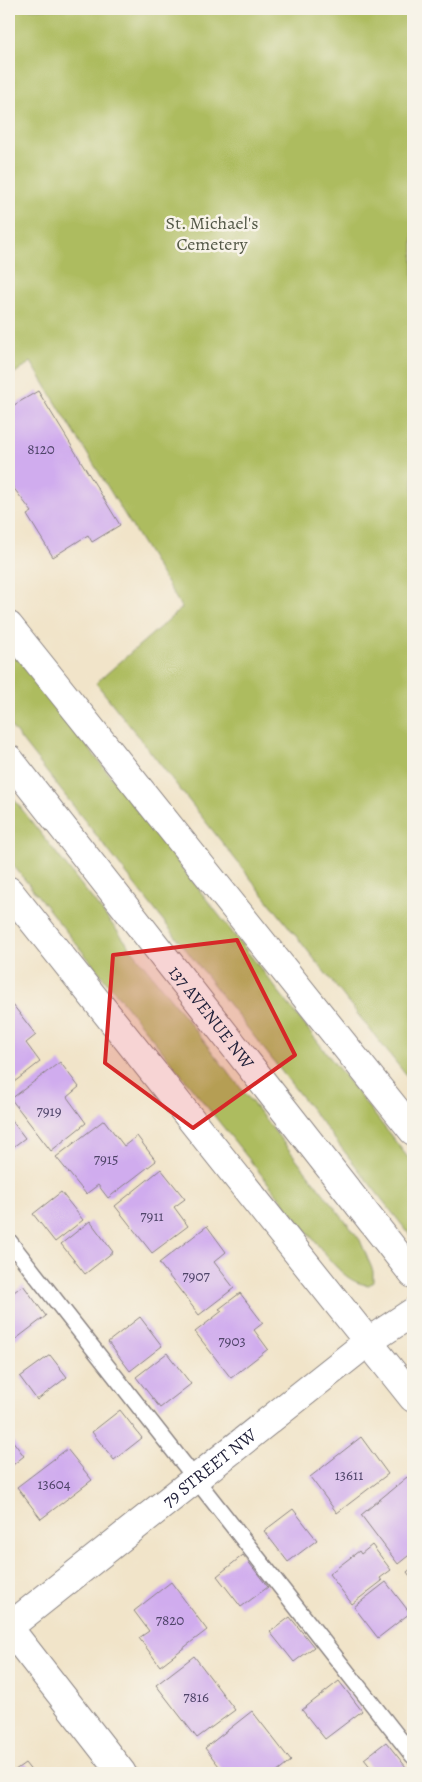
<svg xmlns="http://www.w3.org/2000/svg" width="422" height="1782" font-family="Alegreya,serif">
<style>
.green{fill:#adbc5e;stroke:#686f4c}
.building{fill:#d0acee}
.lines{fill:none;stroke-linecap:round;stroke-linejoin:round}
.lane-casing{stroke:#8a8382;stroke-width:18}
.street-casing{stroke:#8a8382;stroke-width:30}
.secondary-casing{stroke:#8a8382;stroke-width:30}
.lane{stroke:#fff;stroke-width:15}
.street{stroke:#fff;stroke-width:28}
.secondary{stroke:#fff;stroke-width:28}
.marked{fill:#d62828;fill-opacity:0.2;stroke:#d62828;stroke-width:4;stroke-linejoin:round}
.labels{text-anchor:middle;stroke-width:5;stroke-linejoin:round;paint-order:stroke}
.number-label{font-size:15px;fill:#4e4468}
.park-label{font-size:18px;fill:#535847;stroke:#f7f3e8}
.street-label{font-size:18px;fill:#22223b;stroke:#f7f3e8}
</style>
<rect width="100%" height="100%" fill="#f7f3e8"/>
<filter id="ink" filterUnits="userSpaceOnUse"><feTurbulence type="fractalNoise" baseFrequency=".02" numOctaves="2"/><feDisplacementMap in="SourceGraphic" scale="10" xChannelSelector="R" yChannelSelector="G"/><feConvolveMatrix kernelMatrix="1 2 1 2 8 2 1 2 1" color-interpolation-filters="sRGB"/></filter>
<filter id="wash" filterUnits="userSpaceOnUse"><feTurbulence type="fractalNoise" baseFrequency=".0096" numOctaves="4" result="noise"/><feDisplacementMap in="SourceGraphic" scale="20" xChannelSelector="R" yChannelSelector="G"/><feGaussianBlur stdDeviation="1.12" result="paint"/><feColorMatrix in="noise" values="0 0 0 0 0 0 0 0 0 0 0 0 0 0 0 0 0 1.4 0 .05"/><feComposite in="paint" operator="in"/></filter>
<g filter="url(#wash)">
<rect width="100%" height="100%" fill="#f1e4c9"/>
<!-- green -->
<g class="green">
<path d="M 9,9 L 413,9 L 413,1084 L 96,683 L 182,608 L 31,362 L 9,377 Z"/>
<path d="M 9,646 L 413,1164 L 413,1239 L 9,724 Z"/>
<path d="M 9,793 L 360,1240 L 373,1271 L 373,1282 L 369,1285 C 351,1284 340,1271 329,1259 L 9,860 Z"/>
</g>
<g id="blocks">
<!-- building -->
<g class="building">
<path d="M 38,391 L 120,525 L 92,542 L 88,535 L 53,557 L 27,515 L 32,512 L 9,482 L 9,415 L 12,413 L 9,408 Z"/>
<path d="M 13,1005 L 36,1035 L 26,1043 L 40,1062 L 9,1086 L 9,1008 Z"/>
<path d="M 60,1062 L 79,1087 L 67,1097 L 86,1123 L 51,1151 L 11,1099 Z"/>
<path d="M 9,1117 L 25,1138 L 9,1150 Z"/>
<path d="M 104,1120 L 124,1146 L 137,1136 L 156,1161 L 108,1198 L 98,1185 L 86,1194 L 56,1157 Z"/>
<path d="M 161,1169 L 185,1199 L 174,1207 L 188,1226 L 152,1253 L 115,1206 Z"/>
<path d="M 61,1192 L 83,1220 L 55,1242 L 33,1214 Z"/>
<path d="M 90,1221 L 113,1252 L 85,1274 L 61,1244 Z"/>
<path d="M 207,1226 L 226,1252 L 214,1262 L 234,1288 L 199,1315 L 159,1263 Z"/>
<path d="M 23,1285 L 46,1316 L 16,1339 L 9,1330 L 9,1296 Z"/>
<path d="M 240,1293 L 263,1323 L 254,1330 L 268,1349 L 231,1378 L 195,1332 L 222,1311 L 219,1309 Z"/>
<path d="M 140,1317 L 162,1346 L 130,1371 L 108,1342 Z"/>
<path d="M 167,1353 L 191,1384 L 160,1408 L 136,1377 Z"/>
<path d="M 50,1355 L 67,1377 L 37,1400 L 20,1377 Z"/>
<path d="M 120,1410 L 142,1438 L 114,1460 L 92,1432 Z"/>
<path d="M 9,1436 L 24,1456 L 9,1468 Z"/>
<path d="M 361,1437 L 388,1474 L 337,1513 L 310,1477 Z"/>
<path d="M 67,1449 L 92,1480 L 41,1519 L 17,1487 Z"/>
<path d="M 407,1477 L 413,1485 L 413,1552 L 398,1564 L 361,1515 Z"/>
<path d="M 293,1509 L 317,1540 L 288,1562 L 264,1531 Z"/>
<path d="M 372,1545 L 391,1570 L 380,1578 L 382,1581 L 352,1604 L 329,1574 L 359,1551 L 361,1554 Z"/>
<path d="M 243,1555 L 268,1587 L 241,1607 L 217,1576 Z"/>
<path d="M 413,1567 L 413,1580 L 407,1572 Z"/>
<path d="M 171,1582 L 207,1630 L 160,1666 L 139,1638 L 149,1631 L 134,1611 Z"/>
<path d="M 386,1582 L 410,1613 L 378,1638 L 354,1607 Z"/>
<path d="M 290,1617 L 314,1647 L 294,1662 L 270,1632 Z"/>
<path d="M 194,1656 L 235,1710 L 197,1738 L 156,1685 Z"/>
<path d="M 339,1681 L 362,1711 L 325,1739 L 302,1710 Z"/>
<path d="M 252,1711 L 291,1761 L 276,1773 L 247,1773 L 222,1770 L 205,1748 Z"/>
<path d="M 386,1742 L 410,1772 L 408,1773 L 375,1773 L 364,1759 Z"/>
<path d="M 25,1763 L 33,1773 L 11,1773 Z"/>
</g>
</g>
</g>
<g filter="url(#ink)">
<use href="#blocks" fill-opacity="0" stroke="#8a8382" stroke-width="1"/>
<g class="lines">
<!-- lane casing -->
<g class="lane-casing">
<path id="lane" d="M 9,1241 L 413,1756"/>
</g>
<!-- street casing -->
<g class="street-casing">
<g id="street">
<path d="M 9,891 L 413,1398"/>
<path id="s1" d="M 9,1627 L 369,1341 L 413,1312"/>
<path d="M 9,1628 L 122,1773"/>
</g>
</g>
<!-- secondary casing -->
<g class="secondary-casing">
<g id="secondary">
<path d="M 9,626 L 413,1131"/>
<path id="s2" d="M 9,759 L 413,1274"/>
</g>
</g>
<!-- lane -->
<use href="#lane" class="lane"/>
<!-- street -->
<use href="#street" class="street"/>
<!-- secondary -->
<use href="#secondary" class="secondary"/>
</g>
</g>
<!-- marked area -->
<path class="marked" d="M 237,940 L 295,1055 L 193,1128 L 105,1063 L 113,955 Z"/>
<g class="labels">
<!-- number labels -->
<g class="number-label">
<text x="41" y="454">8120</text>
<text x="49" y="1116">7919</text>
<text x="106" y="1164">7915</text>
<text x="152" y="1221">7911</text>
<text x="196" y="1281">7907</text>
<text x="232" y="1346">7903</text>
<text x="349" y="1480">13611</text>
<text x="54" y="1489">13604</text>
<text x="170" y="1625">7820</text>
<text x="196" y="1702">7816</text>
</g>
<!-- park labels -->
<g class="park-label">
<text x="212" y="229">St. Michael's<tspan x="212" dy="21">Cemetery</tspan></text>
</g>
<!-- street labels -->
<g class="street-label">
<text dy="6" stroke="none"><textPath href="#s2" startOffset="328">137 AVENUE NW</textPath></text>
<text dy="6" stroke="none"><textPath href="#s1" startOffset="256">79 STREET NW</textPath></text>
</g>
</g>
<!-- margin -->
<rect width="422" height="1782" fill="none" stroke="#f7f3e8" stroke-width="30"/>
</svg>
